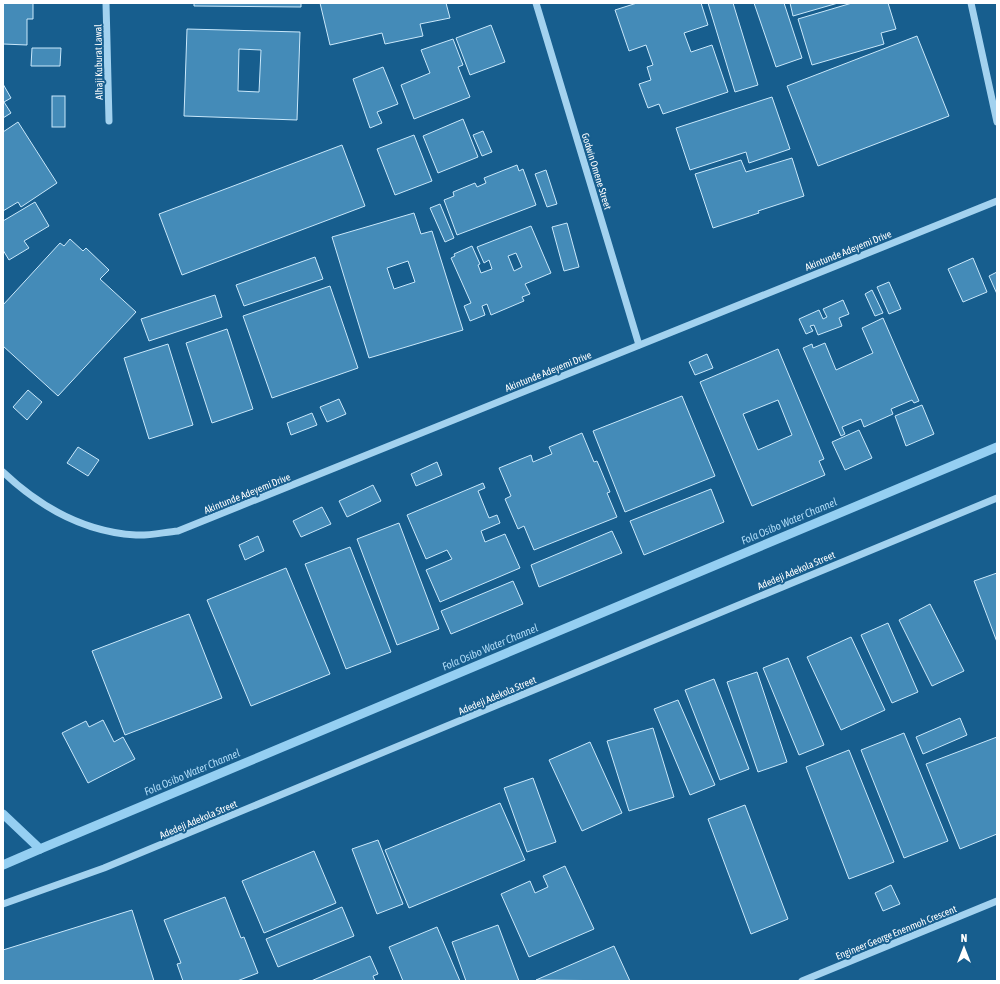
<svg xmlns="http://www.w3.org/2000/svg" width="1000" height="984" font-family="'Asap Condensed',sans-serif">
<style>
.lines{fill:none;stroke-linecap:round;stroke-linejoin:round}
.stream{stroke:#95cff2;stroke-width:9}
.building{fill:#448bb8;stroke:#c9e8fb;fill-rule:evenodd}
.minor{stroke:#a3d2ef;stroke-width:7}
.labels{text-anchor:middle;stroke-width:4;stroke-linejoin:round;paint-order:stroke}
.street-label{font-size:10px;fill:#fff;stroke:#175e8e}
.water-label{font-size:11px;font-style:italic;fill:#afdbf7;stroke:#175e8e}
</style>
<rect width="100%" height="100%" fill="#175e8e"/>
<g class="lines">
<!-- stream -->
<g class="stream">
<path d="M 3,814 L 40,849 L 997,447"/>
<path d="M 3,865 L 40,849"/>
</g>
</g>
<!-- building -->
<g class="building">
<path d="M 3,3 L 33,3 L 33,19 L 27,19 L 27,45 L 3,44 Z"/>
<path d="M 194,3 L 301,3 L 301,7 L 194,6 Z"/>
<path d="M 320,3 L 446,3 L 450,18 L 420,24 L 423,36 L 385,44 L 382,33 L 330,45 Z"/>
<path d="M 637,3 L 701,3 L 708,25 L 684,33 L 691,52 L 712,45 L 728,92 L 663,114 L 659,104 L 648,108 L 639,84 L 651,80 L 647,67 L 653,65 L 646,45 L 629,51 L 615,10 Z"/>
<path d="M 708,3 L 733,3 L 758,85 L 735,92 Z"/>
<path d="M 754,3 L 784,3 L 802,58 L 776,67 Z"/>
<path d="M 790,3 L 838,3 L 793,16 Z"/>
<path d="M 852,3 L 888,3 L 896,29 L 881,33 L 884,44 L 812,65 L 798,19 Z"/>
<path d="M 491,25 L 505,62 L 470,75 L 456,38 Z"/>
<path d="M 187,29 L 300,32 L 297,120 L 184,116 ZM 239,49 L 261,50 L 259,92 L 238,91 Z"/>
<path d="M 917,36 L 949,116 L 818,166 L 787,86 Z"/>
<path d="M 453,39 L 463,65 L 458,67 L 470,97 L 414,119 L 401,85 L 430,73 L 421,50 Z"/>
<path d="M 32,48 L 61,48 L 60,66 L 31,66 Z"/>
<path d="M 383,67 L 398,104 L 377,112 L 382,123 L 370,128 L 353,79 Z"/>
<path d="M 3,84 L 11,98 L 4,102 L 11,113 L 3,118 Z"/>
<rect x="52" y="96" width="13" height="31"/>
<path d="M 772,97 L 790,149 L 749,163 L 746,152 L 690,170 L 676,128 Z"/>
<path d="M 463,119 L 478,157 L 438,173 L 423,136 Z"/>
<path d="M 18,122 L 57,183 L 21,207 L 18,202 L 3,211 L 3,132 Z"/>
<path d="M 483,131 L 492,152 L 482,156 L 473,135 Z"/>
<path d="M 414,135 L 432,181 L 395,195 L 377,149 Z"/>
<path d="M 342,145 L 365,206 L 182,275 L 159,214 Z"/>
<path d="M 792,158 L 804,196 L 758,211 L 759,213 L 713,228 L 695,174 L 741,160 L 746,172 Z"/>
<path d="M 517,165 L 519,171 L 523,169 L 536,205 L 457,235 L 444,200 L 454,196 L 453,192 L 475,183 L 477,187 L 486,183 L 484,178 Z"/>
<path d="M 546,170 L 557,204 L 547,207 L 535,174 Z"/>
<path d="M 35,202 L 49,226 L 24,241 L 29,248 L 9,260 L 3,250 L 3,221 Z"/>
<path d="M 440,204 L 454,238 L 445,242 L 430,208 Z"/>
<path d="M 414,213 L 421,234 L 432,231 L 463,330 L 369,358 L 332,237 ZM 408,261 L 415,282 L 394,289 L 387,268 Z"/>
<path d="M 567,223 L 579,267 L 564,271 L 552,227 Z"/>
<path d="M 531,226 L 551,273 L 525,284 L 530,294 L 522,297 L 524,301 L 491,315 L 487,304 L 482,306 L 485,315 L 470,321 L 464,306 L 471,303 L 451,258 L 455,256 L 454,254 L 472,246 L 480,264 L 478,265 L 481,273 L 492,269 L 489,260 L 484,263 L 477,247 ZM 516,253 L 522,267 L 514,271 L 508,256 Z"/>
<path d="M 70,239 L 83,251 L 86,248 L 109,270 L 100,279 L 136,312 L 58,396 L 3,346 L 3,305 L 60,243 L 64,246 Z"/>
<path d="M 315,257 L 323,279 L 244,306 L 236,285 Z"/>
<path d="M 973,258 L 987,292 L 963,302 L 948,269 Z"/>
<path d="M 997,272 L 997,294 L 989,276 Z"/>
<path d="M 889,282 L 901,309 L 889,314 L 877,287 Z"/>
<path d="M 330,286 L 358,368 L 272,398 L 243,316 Z"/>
<path d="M 872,290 L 883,313 L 875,316 L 865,294 Z"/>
<path d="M 215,295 L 222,317 L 149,341 L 141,319 Z"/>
<path d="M 843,300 L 849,314 L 839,318 L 842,326 L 818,335 L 814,325 L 810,326 L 813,331 L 806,334 L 799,319 L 819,310 L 823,319 L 827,317 L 823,309 Z"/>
<path d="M 883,318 L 919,401 L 914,403 L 912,400 L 891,409 L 893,414 L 864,427 L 861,419 L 842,427 L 845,434 L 841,436 L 803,348 L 812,344 L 813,348 L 825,343 L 836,370 L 873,353 L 862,328 Z"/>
<path d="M 227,329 L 253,409 L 212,423 L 186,343 Z"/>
<path d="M 168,344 L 193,425 L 149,439 L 124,358 Z"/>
<path d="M 778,349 L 824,459 L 819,461 L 825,475 L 752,506 L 700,382 ZM 778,400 L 792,435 L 758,450 L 743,414 Z"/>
<path d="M 707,354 L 713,368 L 695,375 L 689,362 Z"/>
<path d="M 28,390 L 42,402 L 27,420 L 13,407 Z"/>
<path d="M 682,396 L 715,476 L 625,512 L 593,431 Z"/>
<path d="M 339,399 L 346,414 L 327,422 L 320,407 Z"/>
<path d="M 922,405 L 934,434 L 906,446 L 895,416 Z"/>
<path d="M 312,413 L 317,425 L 291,435 L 287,423 Z"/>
<path d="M 859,430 L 872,458 L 845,470 L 832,442 Z"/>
<path d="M 582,433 L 594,462 L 597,461 L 610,492 L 607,493 L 617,517 L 534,550 L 524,526 L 518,529 L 505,499 L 511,496 L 499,468 L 531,455 L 533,462 L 552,454 L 549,447 Z"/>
<path d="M 78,447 L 99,460 L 88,476 L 67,463 Z"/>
<path d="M 437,462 L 442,475 L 416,486 L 411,474 Z"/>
<path d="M 483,483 L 485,488 L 478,491 L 489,518 L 497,515 L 500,523 L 481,531 L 485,542 L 505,534 L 520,568 L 440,602 L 426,570 L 452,559 L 447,550 L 426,559 L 407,515 Z"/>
<path d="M 373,485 L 381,501 L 347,517 L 339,501 Z"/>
<path d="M 711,489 L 724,522 L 644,555 L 630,521 Z"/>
<path d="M 322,507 L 331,524 L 301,537 L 293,521 Z"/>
<path d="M 399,523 L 439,629 L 397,645 L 357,539 Z"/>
<path d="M 612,531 L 622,553 L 539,587 L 531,565 Z"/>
<path d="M 258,536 L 264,551 L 245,560 L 239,545 Z"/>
<path d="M 350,547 L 391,652 L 346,669 L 305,564 Z"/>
<path d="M 286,568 L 330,674 L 251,706 L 207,600 Z"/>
<path d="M 997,573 L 997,642 L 974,581 Z"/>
<path d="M 513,581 L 523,604 L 451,634 L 441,611 Z"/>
<path d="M 930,604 L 964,671 L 932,686 L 899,620 Z"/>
<path d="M 189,614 L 222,698 L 125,735 L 92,651 Z"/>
<path d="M 888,623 L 918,692 L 892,703 L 861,635 Z"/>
<path d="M 851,637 L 885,710 L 841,730 L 807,657 Z"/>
<path d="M 788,658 L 824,745 L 799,755 L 763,668 Z"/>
<path d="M 757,672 L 787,762 L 758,772 L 727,682 Z"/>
<path d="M 714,679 L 749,769 L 720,780 L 685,690 Z"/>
<path d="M 678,700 L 715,785 L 690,795 L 654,709 Z"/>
<path d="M 960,718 L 967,735 L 923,754 L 916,737 Z"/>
<path d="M 103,720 L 114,742 L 123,737 L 135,759 L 88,783 L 62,733 L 86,721 L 89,727 Z"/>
<path d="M 653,728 L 674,797 L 629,811 L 607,741 Z"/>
<path d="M 904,733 L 948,841 L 904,858 L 861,750 Z"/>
<path d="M 997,737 L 997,834 L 960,849 L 926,764 Z"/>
<path d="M 590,742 L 622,813 L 582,831 L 549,760 Z"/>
<path d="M 849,750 L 894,862 L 849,879 L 806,767 Z"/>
<path d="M 533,778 L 556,842 L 527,852 L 504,788 Z"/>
<path d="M 500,803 L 525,860 L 409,908 L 385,850 Z"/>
<path d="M 745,805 L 788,919 L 751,934 L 708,819 Z"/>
<path d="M 378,840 L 403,904 L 377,914 L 352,849 Z"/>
<path d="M 314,851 L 336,903 L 264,933 L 242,881 Z"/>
<path d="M 565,866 L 594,929 L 529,957 L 501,894 L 530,881 L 535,893 L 548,887 L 543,876 Z"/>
<path d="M 891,885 L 900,904 L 883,911 L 875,893 Z"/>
<path d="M 225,897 L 241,938 L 244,937 L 258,973 L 237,981 L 183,981 L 177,964 L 181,963 L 164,920 Z"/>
<path d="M 342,907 L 354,936 L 278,967 L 266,939 Z"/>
<path d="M 132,910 L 154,981 L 3,981 L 3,950 Z"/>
<path d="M 498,925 L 519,981 L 466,981 L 452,942 Z"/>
<path d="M 437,927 L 460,981 L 403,981 L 389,947 Z"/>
<path d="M 614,946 L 630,981 L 536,980 Z"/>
<path d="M 370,956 L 378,974 L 373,976 L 375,981 L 311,981 Z"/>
</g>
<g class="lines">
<!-- minor -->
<g class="minor">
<path d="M 106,3 L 109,121"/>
<path d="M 536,3 L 639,345"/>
<path d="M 971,3 L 997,122"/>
<path d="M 3,472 C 40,507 83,532 136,535 C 149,536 165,532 178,531 L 997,201"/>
<path d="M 3,904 L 104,868 L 997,498"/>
<path d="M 802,981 L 997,901"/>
</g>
</g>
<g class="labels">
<!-- street labels -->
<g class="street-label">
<text transform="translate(98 62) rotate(-91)" y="4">Alhaji Kuburat Lawal</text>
<text transform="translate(597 171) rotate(73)" y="4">Godwin Omene Street</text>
<text transform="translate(848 250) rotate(-22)" y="4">Akintunde Adeyemi Drive</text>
<text transform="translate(548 371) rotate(-22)" y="4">Akintunde Adeyemi Drive</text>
<text transform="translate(247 493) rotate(-22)" y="4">Akintunde Adeyemi Drive</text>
<text transform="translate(796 570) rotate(-23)" y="4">Adedeji Adekola Street</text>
<text transform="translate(497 695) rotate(-23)" y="4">Adedeji Adekola Street</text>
<text transform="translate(198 819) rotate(-23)" y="4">Adedeji Adekola Street</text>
<text transform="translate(896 932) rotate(-22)" y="4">Engineer George Enenmoh Crescent</text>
</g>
<!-- water labels -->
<g class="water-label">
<text transform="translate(789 521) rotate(-23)" y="4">Fola Osibo Water Channel</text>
<text transform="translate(490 647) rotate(-23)" y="4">Fola Osibo Water Channel</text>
<text transform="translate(192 772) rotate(-23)" y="4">Fola Osibo Water Channel</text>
</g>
</g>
<!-- border -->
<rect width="1000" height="984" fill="none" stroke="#ffffff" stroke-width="8"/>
<!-- north arrow -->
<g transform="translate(964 948)" stroke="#175e8e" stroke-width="3" paint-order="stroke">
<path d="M0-3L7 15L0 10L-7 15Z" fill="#ffffff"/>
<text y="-6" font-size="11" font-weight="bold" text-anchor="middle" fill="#ffffff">N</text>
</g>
</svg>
